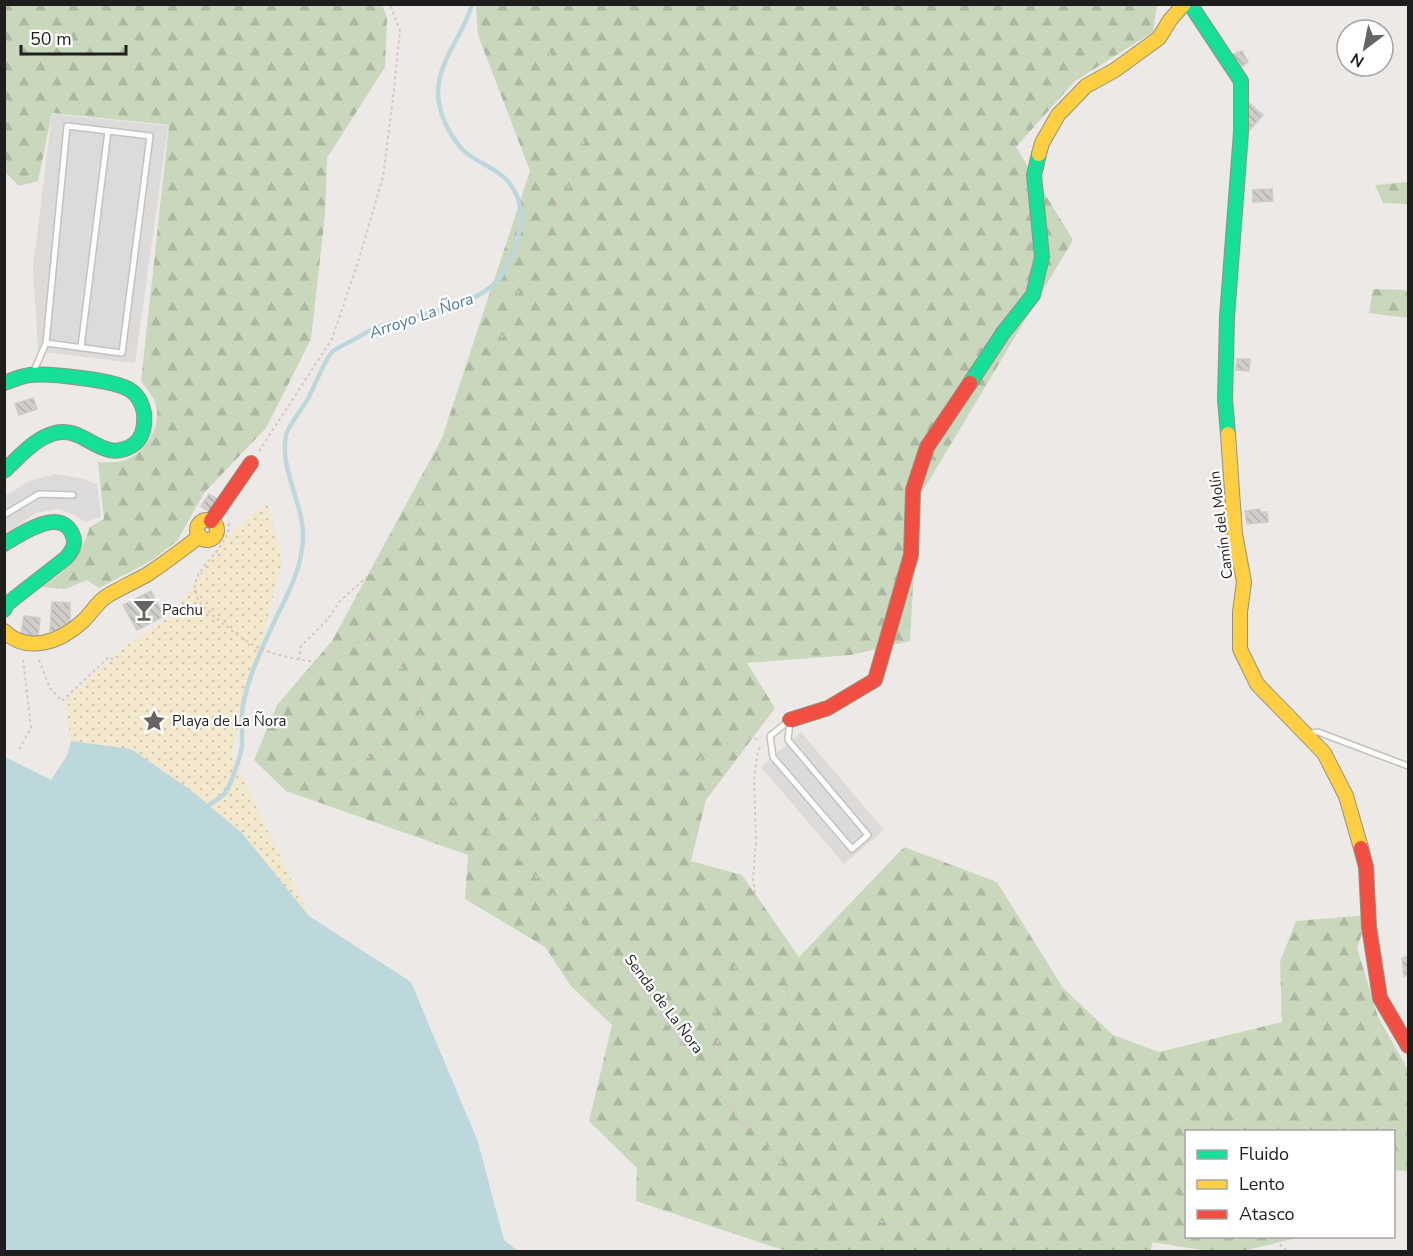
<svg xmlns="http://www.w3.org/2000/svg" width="1413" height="1256" font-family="'Nunito Sans',sans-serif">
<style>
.forest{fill:url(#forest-firs)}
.sand{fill:url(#sand-dots)}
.parking{fill:#dcdbda}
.water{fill:#bcd8dc}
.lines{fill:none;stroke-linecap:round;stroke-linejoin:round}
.stream{stroke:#bcd8dc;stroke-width:4.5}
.building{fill:url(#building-back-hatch);stroke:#cfcbc8;stroke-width:1.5}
.lane-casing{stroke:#c3c2c1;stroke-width:8}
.fast-casing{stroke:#939380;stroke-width:16}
.slow-casing{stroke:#939380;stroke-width:16}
.jam-casing{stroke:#939380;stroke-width:16}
.path{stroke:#d5c8c7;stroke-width:2;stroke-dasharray:3 3;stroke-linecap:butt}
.lane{stroke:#fcfcfb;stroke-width:5}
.fast{stroke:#16e098;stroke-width:14}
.slow{stroke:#ffcf43;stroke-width:14}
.jam{stroke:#f24e42;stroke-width:14}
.labels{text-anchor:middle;stroke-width:4.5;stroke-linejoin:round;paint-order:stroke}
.street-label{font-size:15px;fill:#1e1e1e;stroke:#fff}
.poi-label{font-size:15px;fill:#1e1e1e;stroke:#fff;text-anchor:start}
.water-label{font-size:16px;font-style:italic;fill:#4e7a9f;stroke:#fff}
</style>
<defs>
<pattern id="forest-firs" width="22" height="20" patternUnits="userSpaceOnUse" patternTransform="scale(1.5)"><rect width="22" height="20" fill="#c9d8bd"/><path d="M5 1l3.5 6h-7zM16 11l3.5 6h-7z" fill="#acb9a2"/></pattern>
<pattern id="sand-dots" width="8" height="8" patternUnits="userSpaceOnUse" patternTransform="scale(1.5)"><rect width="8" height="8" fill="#f3e8cc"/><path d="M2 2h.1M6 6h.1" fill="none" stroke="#d0c7af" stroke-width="1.8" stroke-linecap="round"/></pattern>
<pattern id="building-back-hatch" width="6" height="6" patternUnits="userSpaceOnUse" patternTransform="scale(1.5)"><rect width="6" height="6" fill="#d0cecb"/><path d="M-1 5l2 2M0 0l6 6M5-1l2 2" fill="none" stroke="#b2b0ae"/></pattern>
</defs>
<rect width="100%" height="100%" fill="#ece9e6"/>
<!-- forest -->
<g class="forest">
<path d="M 382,4 L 387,18 L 385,67 L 327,158 L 325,215 L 311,339 L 266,428 L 204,493 L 177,541 L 151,561 L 99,588 L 87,580 L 65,589 L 42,587 C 70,567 79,561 90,527 L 104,519 L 98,462 C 106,462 115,463 122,461 C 144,456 162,427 156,405 C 154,397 146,388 141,381 L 169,125 L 52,113 L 38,181 L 19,186 L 5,172 L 4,5 Z"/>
<path d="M 476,5 L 1157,5 L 1153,32 L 1075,81 L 1016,147 L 1073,240 L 918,499 L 910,641 L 851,655 L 747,663 L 775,708 L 706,800 L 691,861 L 742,875 L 799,957 L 904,847 L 997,882 L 1063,988 L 1113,1035 L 1159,1052 L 1282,1022 L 1280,962 L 1296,921 L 1368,915 L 1357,948 L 1378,1017 L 1408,1070 L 1408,1171 L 1394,1170 L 1394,1132 L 1186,1132 L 1186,1236 L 1300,1237 L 1239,1252 L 1208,1251 L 1152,1242 L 1151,1252 L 786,1251 L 636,1201 L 637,1168 L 589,1121 L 612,1025 L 571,986 L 545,947 L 465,899 L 468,855 L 286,791 L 254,760 L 277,705 L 332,641 L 442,438 L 530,171 L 478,35 Z"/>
<path d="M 1408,182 L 1408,204 L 1383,203 L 1375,185 Z"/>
<path d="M 1373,289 L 1408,290 L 1408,318 L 1369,313 Z"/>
</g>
<!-- sand -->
<path class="sand" d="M 267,503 L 282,563 L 231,755 L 309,916 L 48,784 L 67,756 L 71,741 L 64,702 L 124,647 L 174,614 L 221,542 Z"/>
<!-- parking -->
<g class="parking">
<path d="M 52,114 L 168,126 L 135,363 L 38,351 L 33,268 Z"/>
<path d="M 55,474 L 80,478 L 97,484 L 101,517 L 85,522 L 75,515 L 58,509 L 36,513 L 5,534 L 5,496 L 29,481 Z"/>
<path d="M 801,732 L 884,830 L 844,864 L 761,767 Z"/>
</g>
<!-- water -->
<path class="water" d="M 71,741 L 131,749 L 192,791 L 242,833 L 309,916 L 411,982 L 478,1142 L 504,1240 L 518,1251 L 5,1251 L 5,757 L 51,780 L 67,756 Z"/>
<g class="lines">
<!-- stream -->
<path class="stream" d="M 209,805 C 214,801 221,798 225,793 C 230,787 241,755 242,746 C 243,733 240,720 243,706 C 248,676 263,646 276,618 C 289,592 302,568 303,538 C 304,504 279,469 286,435 C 289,424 303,408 309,397 C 313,388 327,357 332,352 C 337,347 347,344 353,340 C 361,336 368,331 375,328 C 412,314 474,309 499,279 C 504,273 507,264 511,257 C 524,227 528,193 497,172 C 486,164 473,160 463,150 C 449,135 438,113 438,92 C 439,58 464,35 472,4"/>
</g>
<!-- building -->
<g class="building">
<path d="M 1242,51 L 1248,62 L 1240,68 L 1231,55 Z"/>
<path d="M 1247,101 L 1263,115 L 1245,135 Z"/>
<path d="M 1272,189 L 1273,201 L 1253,202 L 1253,190 Z"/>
<path d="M 1237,359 L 1250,359 L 1249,371 L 1236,370 Z"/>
<path d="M 33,398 L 37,409 L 19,415 L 15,404 Z"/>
<path d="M 209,494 L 220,501 L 211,513 L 201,506 Z"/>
<path d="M 1260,509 L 1260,512 L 1267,512 L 1268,522 L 1247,524 L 1245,511 Z"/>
<path d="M 151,591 L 164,616 L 137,630 L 123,605 Z"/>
<path d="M 52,602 L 70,603 L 70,621 L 56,631 L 50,631 Z"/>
<path d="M 24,616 L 40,618 L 38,636 L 21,634 Z"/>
<path d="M 1408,956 L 1408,975 L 1404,976 L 1402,958 Z"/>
</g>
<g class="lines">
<!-- lane casing -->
<g class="lane-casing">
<g id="lane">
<path d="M 81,347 L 108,131"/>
<path d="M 33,373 L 46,343 L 122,353 L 150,136 L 67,126 L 46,343"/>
<path d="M 4,515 L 39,494 L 73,495"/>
<path d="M 790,720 L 788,740 L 868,835 L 852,849 L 773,757 L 770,736 Z"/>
<path d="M 1310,733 L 1318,732 L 1408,766"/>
</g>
</g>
<!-- fast casing -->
<g class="fast-casing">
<g id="fast">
<path d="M 1190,4 L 1241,81 L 1241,132 L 1227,317 L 1225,400 L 1228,434"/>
<path d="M 4,383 C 13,380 21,376 30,375 C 49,373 115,380 130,390 C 138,395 142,403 144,413 C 145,425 144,438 133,445 C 102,465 85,425 55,433 C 35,438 19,457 4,471"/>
<path d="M 970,383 L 1003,333 L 1033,295 L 1042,257 L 1034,175 L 1039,154"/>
<path d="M 4,544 C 21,534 62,505 73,536 C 76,545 72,551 66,558 L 7,604 L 4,610"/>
</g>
</g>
<!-- slow casing -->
<g class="slow-casing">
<g id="slow">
<path d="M 1039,154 L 1042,143 L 1058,115 L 1086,86 L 1115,70 L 1159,38 L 1170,20 L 1184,4"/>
<path d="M 1228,434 L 1235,534 L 1244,582 L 1240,612 L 1240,649 L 1257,684 L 1324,753 L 1346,796 L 1361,848"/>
<circle cx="207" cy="530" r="10"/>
<path d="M 4,631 C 27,654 60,642 82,622 C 91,614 96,603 107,596 C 120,588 134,582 148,574 C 166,562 183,549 200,536"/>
</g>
</g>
<!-- jam casing -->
<g class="jam-casing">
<g id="jam">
<path d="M 211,521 L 251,463"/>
<path d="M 790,720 L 828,708 L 875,680 L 911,555 L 913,490 L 927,447 L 970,383"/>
<path d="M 1361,848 L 1366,867 L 1369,927 L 1380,998 L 1408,1046"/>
</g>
</g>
<!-- path -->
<g class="path">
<path d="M 259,451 L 332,339 L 359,259 L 383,177 L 393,98 L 400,31 L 390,4"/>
<path d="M 229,523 C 229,549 196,565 195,586 C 195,589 197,598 198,600 C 205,611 247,644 260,648 C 278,656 298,660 318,662 L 338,648 L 377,637 L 388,638 L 401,652 L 400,667 L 413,676 L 422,727 L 412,738 L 384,750 L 374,751 L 339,768"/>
<path d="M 39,660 L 50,688 L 62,701 L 109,657 L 116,661"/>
<path d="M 299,660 L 301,646 L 328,619 L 340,601 L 413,535 L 425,484 L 456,414 L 484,365 L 513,320 L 517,295 L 522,283 L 540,257 L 544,242 L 544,222 L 571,183 L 584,151 L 582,123 L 576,102 L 565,78 L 537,33 L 524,4"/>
<path d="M 19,749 L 31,728 L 23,659"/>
<path d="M 367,756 L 379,764 L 429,791 L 453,801 L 462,816 L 505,844 L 581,924 L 622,964 L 742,1124 L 750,1127 L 795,1178 L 822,1201 L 858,1217 L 945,1234 L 1010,1221 L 1033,1213 L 1066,1191 L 1097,1158 L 1107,1154 L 1115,1157 L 1186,1201"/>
<path d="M 505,842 L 502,824 L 515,813 L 557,824 L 575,824 L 627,813 L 681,770 L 727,743 L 761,738"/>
<path d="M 749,1126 C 742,1115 731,1103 727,1091 C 714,1048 717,1000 710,956 L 733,965 L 756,995 L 781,1054 L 788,1055 L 792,1039 L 786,978 L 757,907 L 753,879 L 756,840 L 754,780 L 758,750 L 762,745"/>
<path d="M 1271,1236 L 1288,1252"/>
</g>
<!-- lane -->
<use href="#lane" class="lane"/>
<!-- fast -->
<use href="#fast" class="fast"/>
<!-- slow -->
<use href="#slow" class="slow"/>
<!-- jam -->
<use href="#jam" class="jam"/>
</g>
<!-- icons -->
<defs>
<g id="bar-bare" transform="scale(1.8)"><path d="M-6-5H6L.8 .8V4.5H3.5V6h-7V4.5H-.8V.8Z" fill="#666564" stroke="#fff" stroke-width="2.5" paint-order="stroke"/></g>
<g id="sight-bare" transform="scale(1.8)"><path d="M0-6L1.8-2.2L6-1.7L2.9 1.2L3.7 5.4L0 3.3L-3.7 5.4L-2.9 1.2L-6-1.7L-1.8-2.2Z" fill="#666564" stroke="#fff" stroke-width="2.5" paint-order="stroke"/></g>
</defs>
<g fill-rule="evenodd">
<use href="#bar-bare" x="144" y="610"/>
<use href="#sight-bare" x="154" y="721"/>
</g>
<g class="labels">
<!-- street labels -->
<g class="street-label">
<text transform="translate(1221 525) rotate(-97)" y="5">Camín del Molín</text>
<text transform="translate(664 1004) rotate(53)" y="5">Senda de La Ñora</text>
</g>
<!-- poi labels -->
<g class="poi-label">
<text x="162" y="615">Pachu</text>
<text x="172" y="726">Playa de La Ñora</text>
</g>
<!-- water labels -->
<g class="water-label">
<text transform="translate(421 315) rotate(-19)" y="6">Arroyo La Ñora</text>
</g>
</g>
<!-- border -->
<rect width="1413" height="1256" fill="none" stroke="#1e1e1e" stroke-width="12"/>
<!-- legend -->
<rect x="1185" y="1130" width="210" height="108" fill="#ffffff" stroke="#a5a5a5" stroke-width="1.5"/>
<rect x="1197" y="1150" width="30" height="9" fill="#16e098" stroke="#a5a5a5" stroke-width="1.5"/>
<text x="1239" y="1160" font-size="18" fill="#1e1e1e">Fluido</text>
<rect x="1197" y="1180" width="30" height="9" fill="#ffcf43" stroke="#a5a5a5" stroke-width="1.5"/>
<text x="1239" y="1190" font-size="18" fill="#1e1e1e">Lento</text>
<rect x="1197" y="1210" width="30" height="9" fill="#f24e42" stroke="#a5a5a5" stroke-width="1.5"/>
<text x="1239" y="1220" font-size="18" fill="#1e1e1e">Atasco</text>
<!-- north arrow -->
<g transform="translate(1365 48) rotate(212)"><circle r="28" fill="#ffffff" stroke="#a5a5a5" stroke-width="1.5"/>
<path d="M0-4.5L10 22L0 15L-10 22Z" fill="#666564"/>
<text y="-9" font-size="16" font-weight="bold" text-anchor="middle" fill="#1e1e1e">N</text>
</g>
<!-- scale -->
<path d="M21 45v9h105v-9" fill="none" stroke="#1e1e1e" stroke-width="3"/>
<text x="30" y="45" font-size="18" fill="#1e1e1e" stroke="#ffffff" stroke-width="4.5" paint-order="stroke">50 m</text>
</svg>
